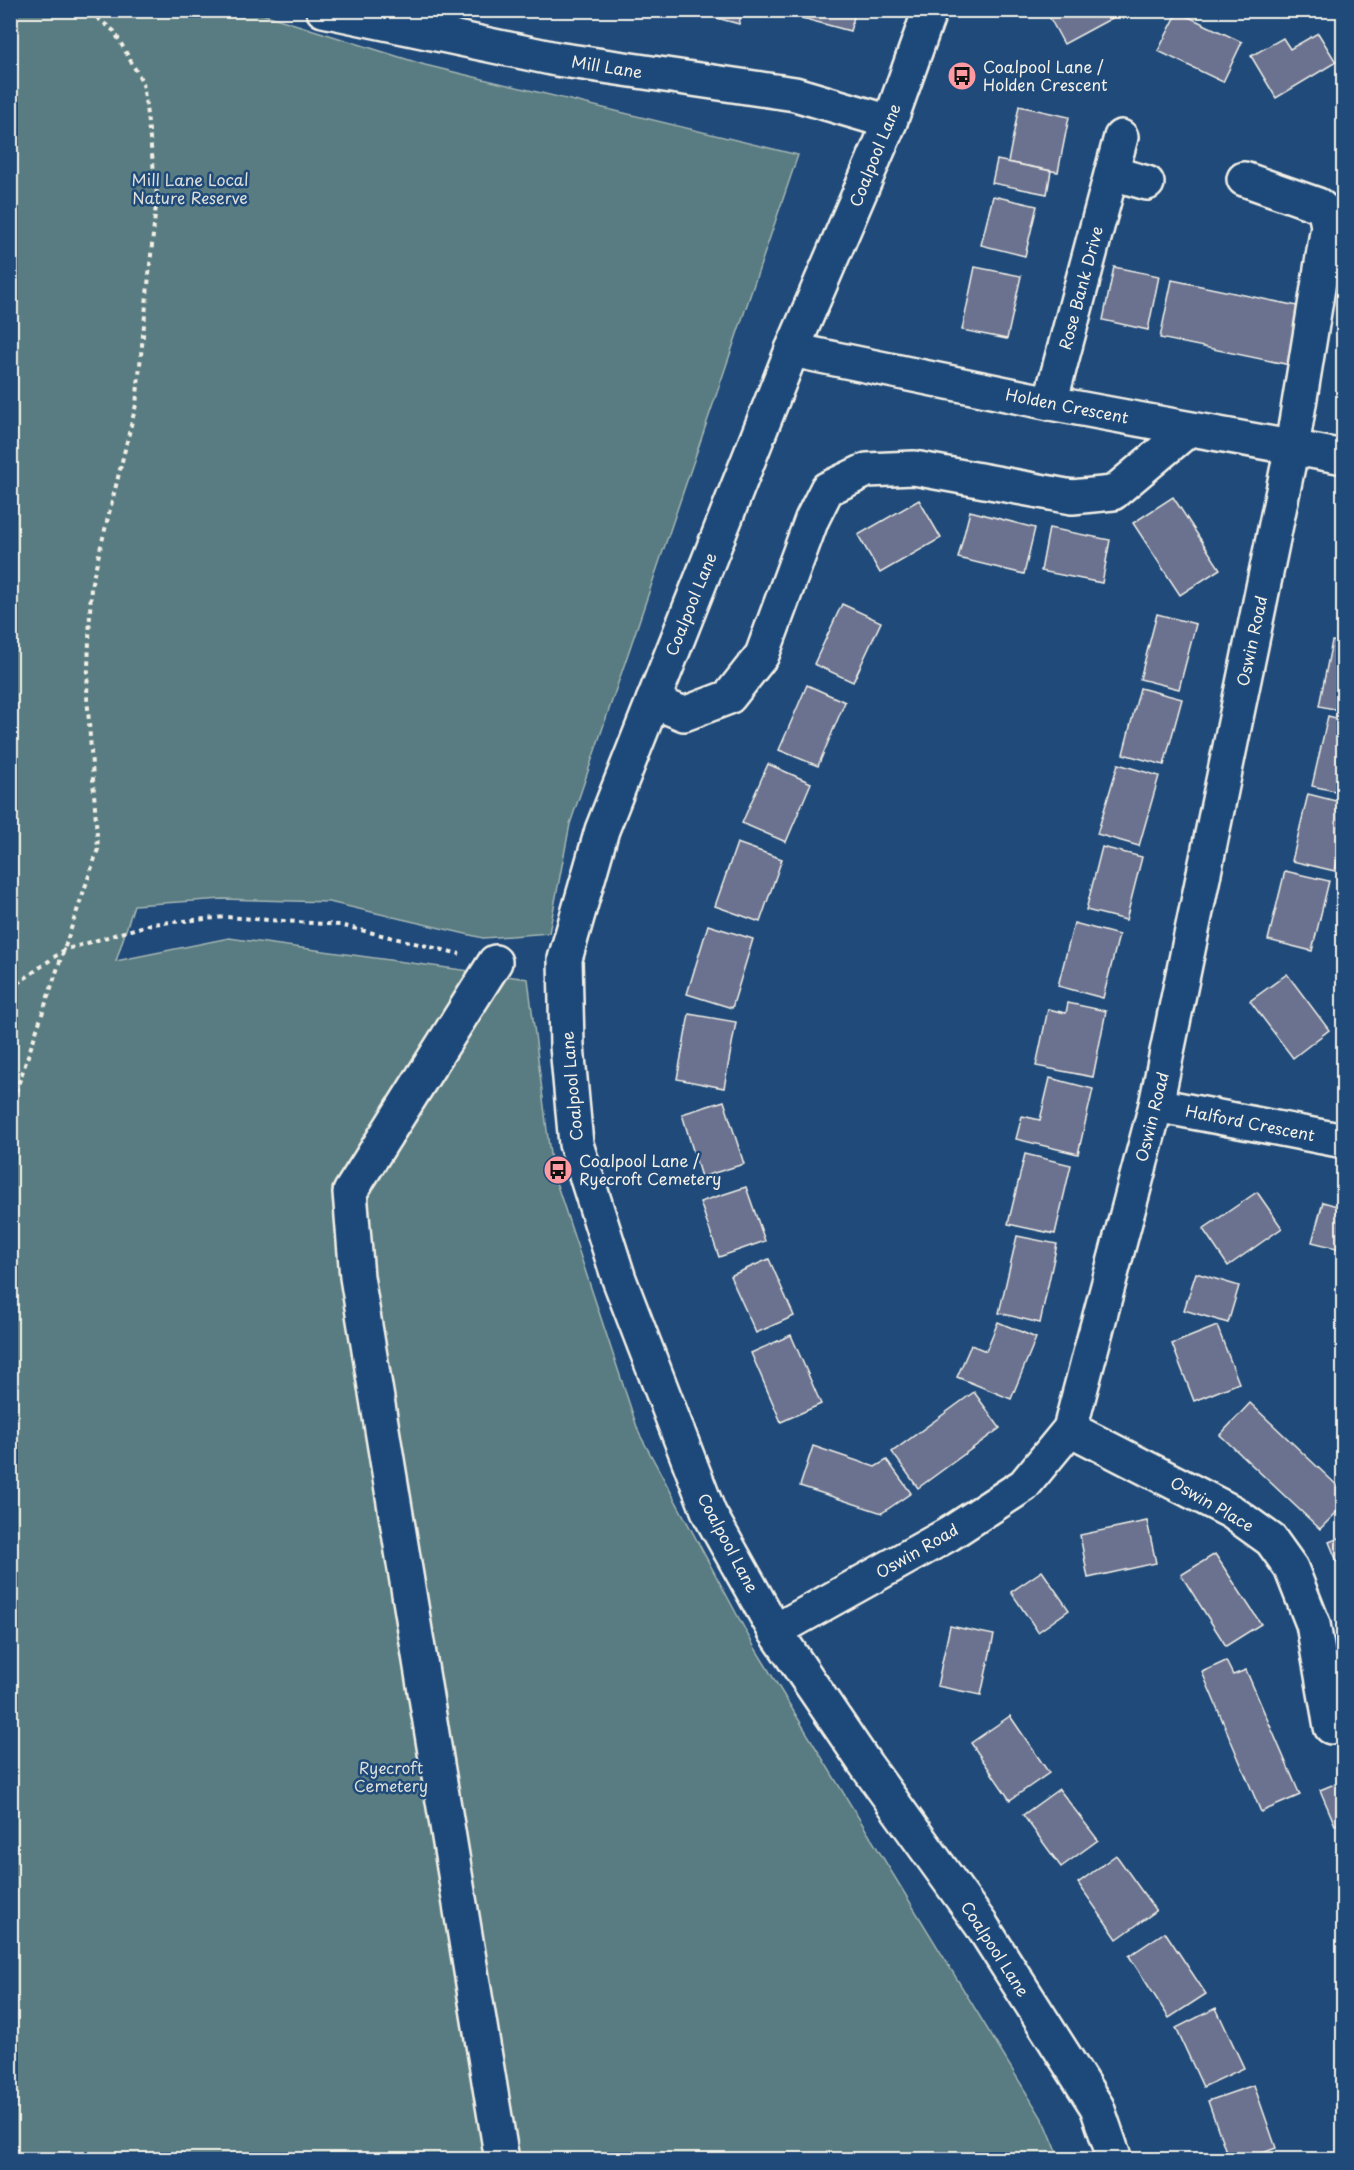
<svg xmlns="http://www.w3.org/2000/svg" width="1354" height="2170" font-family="'Playpen Sans',sans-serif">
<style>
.green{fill:#597c81;stroke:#a6b6b4;stroke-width:1.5}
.building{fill:#6b7290;stroke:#f4f1e8;stroke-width:1.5}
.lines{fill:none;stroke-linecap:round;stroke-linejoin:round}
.minor-casing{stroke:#f4f1e8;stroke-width:38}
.path{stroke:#f4f1e8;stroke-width:4;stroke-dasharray:4.5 4.5;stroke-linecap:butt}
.minor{stroke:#1f4a7a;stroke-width:33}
.labels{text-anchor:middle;stroke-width:5;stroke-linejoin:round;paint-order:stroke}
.street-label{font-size:16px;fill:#f4f1e8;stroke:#1f4a7a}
.poi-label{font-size:16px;fill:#f4f1e8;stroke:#1f4a7a;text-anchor:start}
.park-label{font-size:16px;fill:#dddfd9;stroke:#1f4a7a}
</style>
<rect width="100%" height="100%" fill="#1f4a7a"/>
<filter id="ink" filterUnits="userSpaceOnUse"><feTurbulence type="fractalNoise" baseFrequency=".0167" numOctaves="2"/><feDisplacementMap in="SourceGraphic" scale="12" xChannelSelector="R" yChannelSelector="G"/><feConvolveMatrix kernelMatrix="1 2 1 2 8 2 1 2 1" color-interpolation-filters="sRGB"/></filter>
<g filter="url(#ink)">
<!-- green -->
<path class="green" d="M 11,11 L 253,11 L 425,65 L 798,155 L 570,824 L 549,933 L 483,938 L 329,902 L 223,899 L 134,905 L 116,961 L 229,938 L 528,979 L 552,1170 L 639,1433 L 755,1648 L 1046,2125 L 1060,2159 L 11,2160 Z"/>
<!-- building -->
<g class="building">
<path d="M 688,10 L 742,10 L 739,24 Z"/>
<path d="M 800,10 L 856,10 L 850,31 L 798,17 Z"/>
<path d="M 1127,10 L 1064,44 L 1046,11 L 1047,10 Z"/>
<path d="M 1178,12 L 1242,42 L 1223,82 L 1158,51 Z"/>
<path d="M 1318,33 L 1336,62 L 1276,98 L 1251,56 L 1283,38 L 1290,49 Z"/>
<path d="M 1019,106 L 1069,117 L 1058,172 L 1008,162 Z"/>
<path d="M 997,160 L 1051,171 L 1047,194 L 992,183 Z"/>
<path d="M 993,196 L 1037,206 L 1025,256 L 981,245 Z"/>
<path d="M 975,267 L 1021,276 L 1007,339 L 962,330 Z"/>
<path d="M 1114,267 L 1159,276 L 1148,330 L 1103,320 Z"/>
<path d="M 1172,280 L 1307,308 L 1295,366 L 1160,338 Z"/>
<path d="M 1173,497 L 1220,569 L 1180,595 L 1133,523 Z"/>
<path d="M 919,500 L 941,538 L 880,573 L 858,535 Z"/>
<path d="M 970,511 L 1035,528 L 1024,574 L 958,558 Z"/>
<path d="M 1049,528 L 1110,540 L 1102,583 L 1041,571 Z"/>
<path d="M 842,604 L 881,622 L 853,682 L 814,664 Z"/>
<path d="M 1157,614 L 1196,624 L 1179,689 L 1140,679 Z"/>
<path d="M 1332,641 L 1344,643 L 1344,711 L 1319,706 Z"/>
<path d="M 807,685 L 845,702 L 818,766 L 779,750 Z"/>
<path d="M 1140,688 L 1182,699 L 1164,765 L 1123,754 Z"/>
<path d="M 1328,716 L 1344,720 L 1344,793 L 1312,786 Z"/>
<path d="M 768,764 L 811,783 L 786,842 L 742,823 Z"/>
<path d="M 1118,764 L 1159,776 L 1139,846 L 1097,834 Z"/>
<path d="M 1308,794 L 1344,803 L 1344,834 L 1335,871 L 1292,861 Z"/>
<path d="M 737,843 L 782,859 L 760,922 L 715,906 Z"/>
<path d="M 1102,847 L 1142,857 L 1126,920 L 1086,910 Z"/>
<path d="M 1285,871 L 1329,881 L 1312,951 L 1268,940 Z"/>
<path d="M 1074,923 L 1119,935 L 1103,998 L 1058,986 Z"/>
<path d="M 708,925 L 753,939 L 732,1008 L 687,994 Z"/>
<path d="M 1287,974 L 1329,1030 L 1293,1058 L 1250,1001 Z"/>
<path d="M 1068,1003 L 1106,1011 L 1093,1077 L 1036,1066 L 1048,1009 L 1066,1013 Z"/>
<path d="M 689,1014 L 736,1022 L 724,1088 L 677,1079 Z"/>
<path d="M 1050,1078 L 1093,1089 L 1078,1154 L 1016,1139 L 1022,1116 L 1040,1120 Z"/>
<path d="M 724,1101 L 744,1164 L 701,1177 L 682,1114 Z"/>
<path d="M 1025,1154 L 1071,1165 L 1055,1234 L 1008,1224 Z"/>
<path d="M 746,1187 L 765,1241 L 719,1257 L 700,1202 Z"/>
<path d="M 1257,1192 L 1282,1228 L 1228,1266 L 1203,1229 Z"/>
<path d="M 1323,1202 L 1344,1208 L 1344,1250 L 1312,1242 Z"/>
<path d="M 1017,1236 L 1057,1244 L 1040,1323 L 999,1313 Z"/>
<path d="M 769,1259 L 794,1316 L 756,1333 L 730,1276 Z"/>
<path d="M 1196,1273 L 1239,1286 L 1228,1323 L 1184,1310 Z"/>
<path d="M 998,1322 L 1036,1338 L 1011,1399 L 957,1377 L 971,1345 L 986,1351 Z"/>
<path d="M 1217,1326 L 1239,1383 L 1194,1401 L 1172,1344 Z"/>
<path d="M 791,1335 L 821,1404 L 781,1422 L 751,1353 Z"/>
<path d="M 974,1392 L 1000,1428 L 918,1488 L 892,1452 Z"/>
<path d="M 1250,1403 L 1344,1492 L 1344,1505 L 1320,1529 L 1220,1435 Z"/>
<path d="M 813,1446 L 875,1467 L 887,1460 L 911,1493 L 882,1513 L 800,1486 Z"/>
<path d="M 1147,1521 L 1156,1563 L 1088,1578 L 1080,1535 Z"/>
<path d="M 1344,1536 L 1344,1578 L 1329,1542 Z"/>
<path d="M 1215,1554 L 1261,1624 L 1226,1646 L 1181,1575 Z"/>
<path d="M 1042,1571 L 1069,1610 L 1038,1632 L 1011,1592 Z"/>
<path d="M 950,1626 L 994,1635 L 981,1695 L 937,1686 Z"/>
<path d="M 1226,1661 L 1233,1675 L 1246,1670 L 1300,1795 L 1261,1812 L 1202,1672 Z"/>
<path d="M 1010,1716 L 1049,1773 L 1010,1800 L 971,1743 Z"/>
<path d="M 1344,1780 L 1344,1822 L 1335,1825 L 1320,1790 Z"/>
<path d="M 1059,1789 L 1098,1840 L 1061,1867 L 1023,1815 Z"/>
<path d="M 1116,1855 L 1156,1911 L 1117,1939 L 1078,1883 Z"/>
<path d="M 1165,1932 L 1206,1994 L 1169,2018 L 1129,1956 Z"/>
<path d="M 1216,2008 L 1244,2068 L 1203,2087 L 1176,2028 Z"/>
<path d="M 1254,2085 L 1276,2148 L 1244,2160 L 1229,2160 L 1208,2101 Z"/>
</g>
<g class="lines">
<!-- minor casing -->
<g class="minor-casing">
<g id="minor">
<path d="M 323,10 L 556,59 L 795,94 L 890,122"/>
<path d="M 930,10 L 890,122 L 792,350 L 602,830 L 565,959 L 567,1046 L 576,1144 L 619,1279 L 709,1513 L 775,1631 L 866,1765 L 982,1926 L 1097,2107 L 1115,2160"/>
<path d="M 1112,173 L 1147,183"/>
<path d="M 792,350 L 1050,403 L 1344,457"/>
<path d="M 1050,403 L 1121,137"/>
<path d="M 653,701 L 684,714 L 729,697 L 762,655 L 812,519 L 827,489 L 867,470 L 914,468 L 1072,497 L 1113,493 L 1189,429"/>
<path d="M 495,962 L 350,1192 L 357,1277 L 502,2160"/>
<path d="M 1156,1105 L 1344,1141"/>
<path d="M 1070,1429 L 1232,1512 L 1271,1540 L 1291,1568 L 1313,1624 L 1331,1727"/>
<path d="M 775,1631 L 949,1534 L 1024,1485 L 1070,1429 L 1156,1105 L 1292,447 L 1328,226 L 1325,211 L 1318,205 L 1244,179"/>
</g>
</g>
<!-- path -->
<g class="path">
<path d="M 10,989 L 64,950 L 151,924 L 226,917 L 340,925 L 460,954"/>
<path d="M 10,1109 L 98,849 L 87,695 L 91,586 L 136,405 L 157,195 L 143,83 L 114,31 L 87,10"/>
</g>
<!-- minor -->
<use href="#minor" class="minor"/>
</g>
</g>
<!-- icons -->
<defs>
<g id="bus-disc" transform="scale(1.5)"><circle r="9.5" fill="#ff9aa2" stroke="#1f4a7a"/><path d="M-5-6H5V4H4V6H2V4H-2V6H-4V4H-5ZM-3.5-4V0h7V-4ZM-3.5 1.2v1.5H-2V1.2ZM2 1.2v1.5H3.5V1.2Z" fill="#111"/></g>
</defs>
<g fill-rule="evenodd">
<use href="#bus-disc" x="962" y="76"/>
<use href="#bus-disc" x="558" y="1170"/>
</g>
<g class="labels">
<!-- street labels -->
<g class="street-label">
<text transform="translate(607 67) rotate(9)" y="6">Mill Lane</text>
<text transform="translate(875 155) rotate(-68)" y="6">Coalpool Lane</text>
<text transform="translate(1081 288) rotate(-75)" y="6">Rose Bank Drive</text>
<text transform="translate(1067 406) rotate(11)" y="6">Holden Crescent</text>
<text transform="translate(691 604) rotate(-68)" y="6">Coalpool Lane</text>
<text transform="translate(1252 641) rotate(-78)" y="6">Oswin Road</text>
<text transform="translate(572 1086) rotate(-95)" y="6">Coalpool Lane</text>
<text transform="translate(1152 1117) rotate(-76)" y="6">Oswin Road</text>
<text transform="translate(1250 1123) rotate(11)" y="6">Halford Crescent</text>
<text transform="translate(1212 1504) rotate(30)" y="6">Oswin Place</text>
<text transform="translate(728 1543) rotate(62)" y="6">Coalpool Lane</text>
<text transform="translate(917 1551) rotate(-30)" y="6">Oswin Road</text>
<text transform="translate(995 1949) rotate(57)" y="6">Coalpool Lane</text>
</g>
<!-- poi labels -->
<g class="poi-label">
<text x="983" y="73">Coalpool Lane /<tspan x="983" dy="18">Holden Crescent</tspan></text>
<text x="579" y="1167">Coalpool Lane /<tspan x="579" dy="18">Ryecroft Cemetery</tspan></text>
</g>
<!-- park labels -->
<g class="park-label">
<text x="190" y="186">Mill Lane Local<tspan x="190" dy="18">Nature Reserve</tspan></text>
<text x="391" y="1774">Ryecroft<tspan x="391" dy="18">Cemetery</tspan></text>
</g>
</g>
<!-- margin -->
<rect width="1354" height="2170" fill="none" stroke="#1f4a7a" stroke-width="36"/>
<rect x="18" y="18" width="1318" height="2134" fill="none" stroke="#f4f1e8" stroke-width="2" filter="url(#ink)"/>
</svg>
